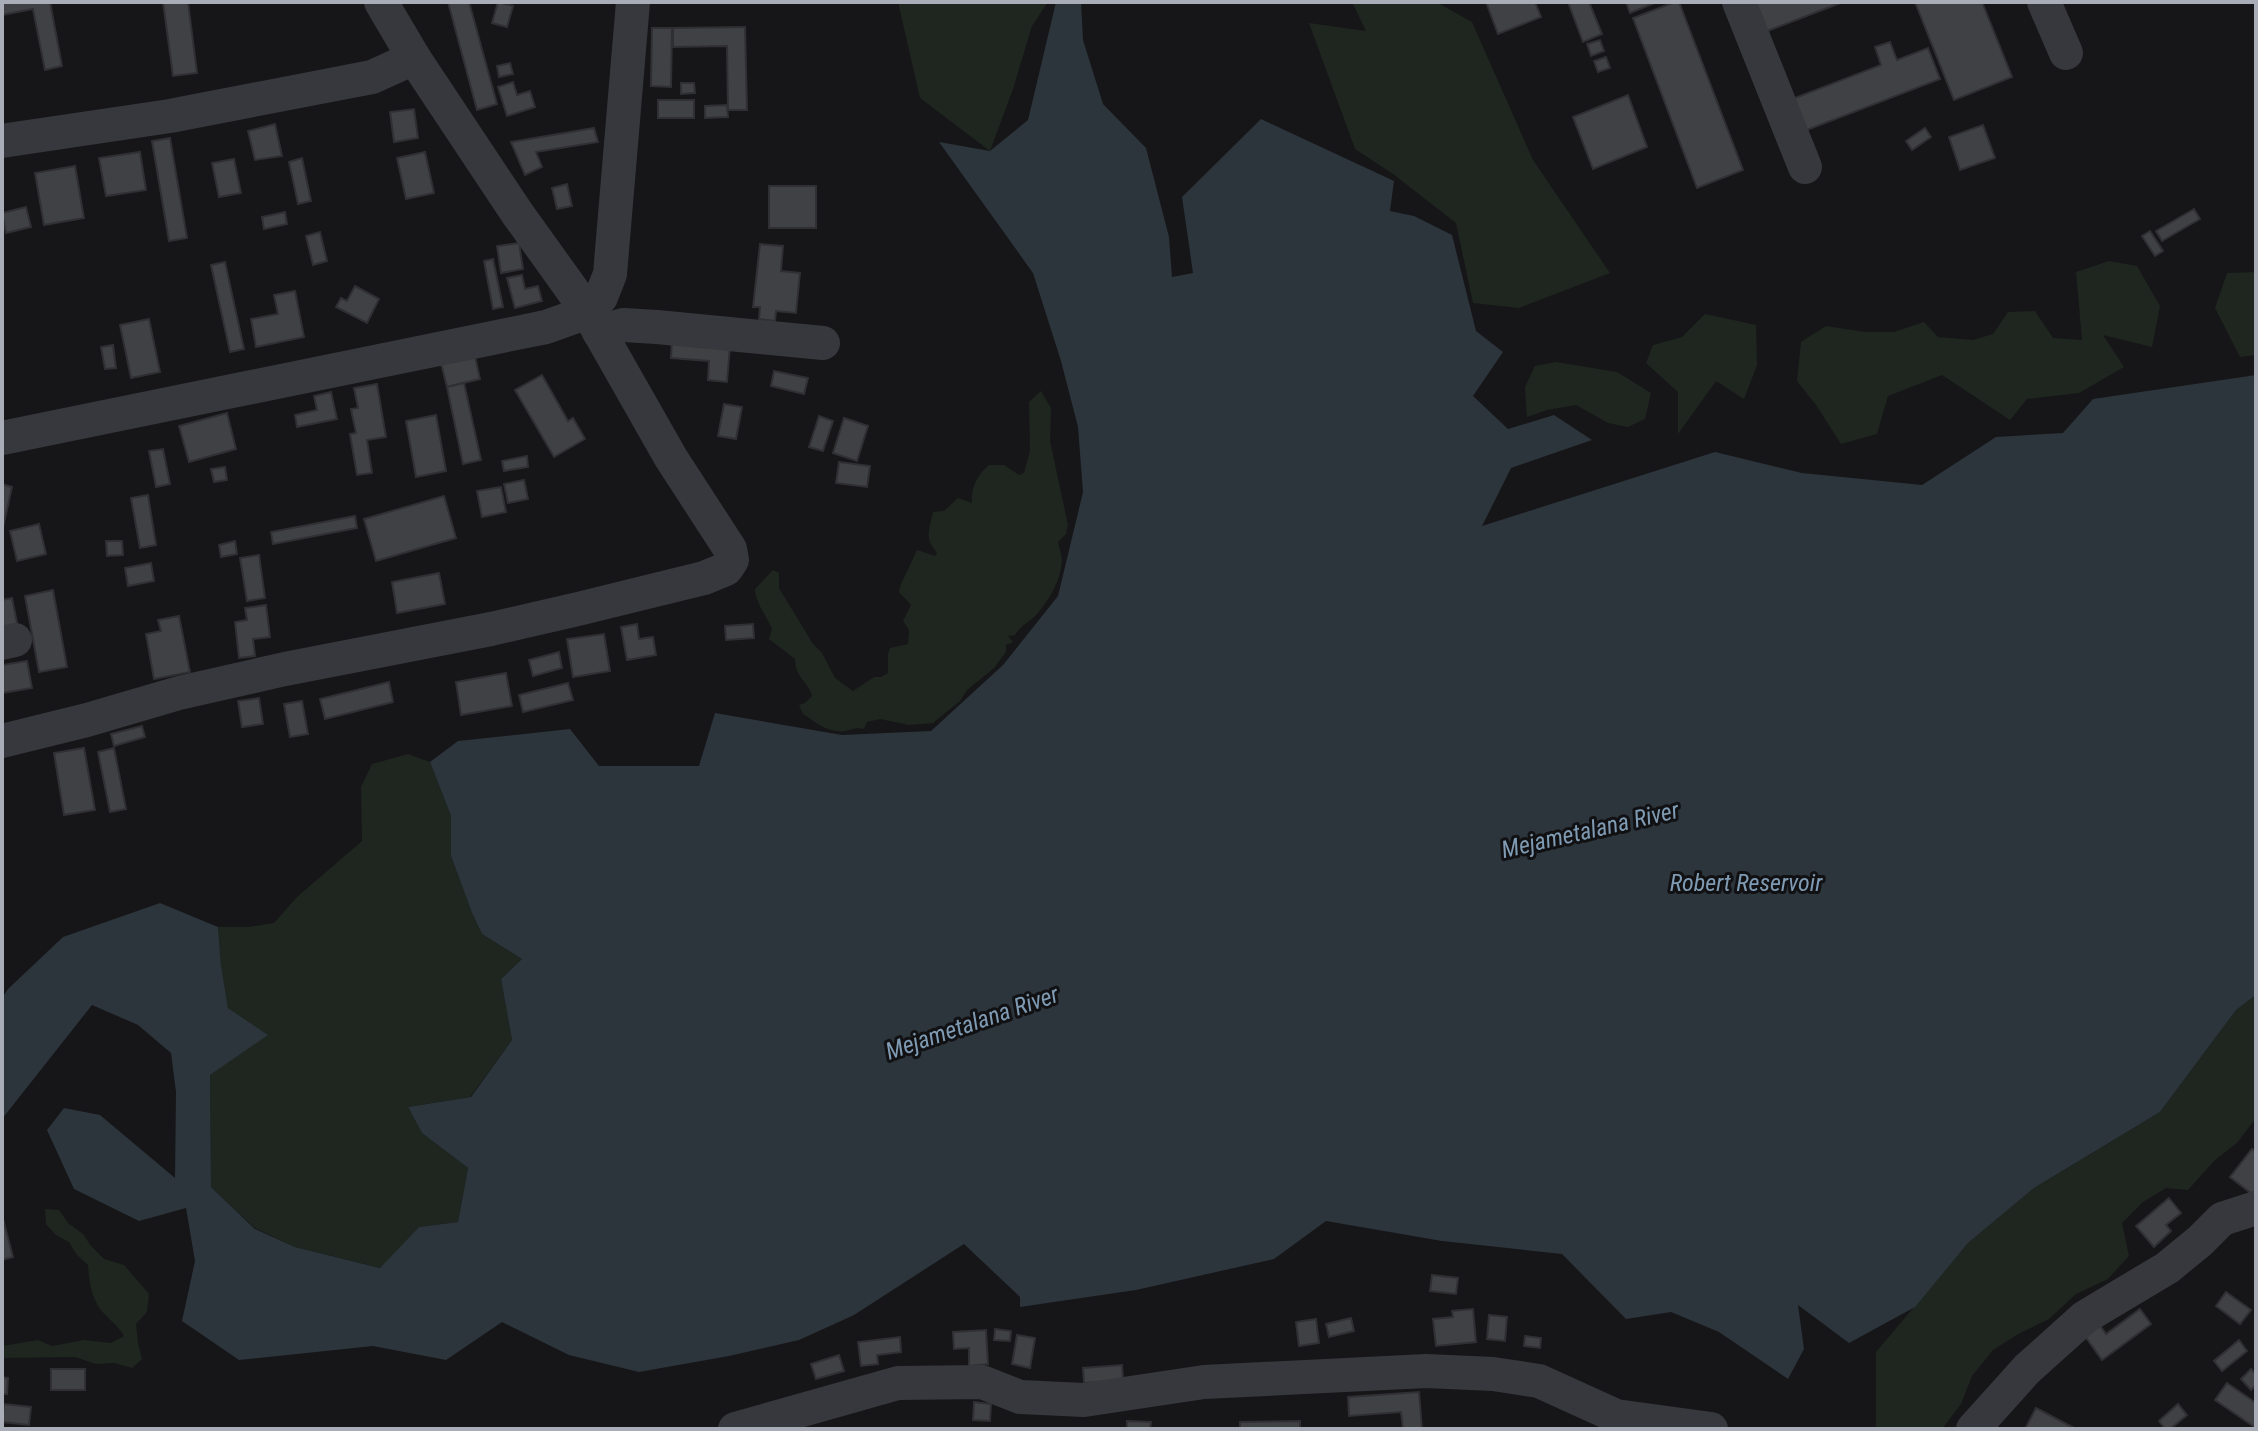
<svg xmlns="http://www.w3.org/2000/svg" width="2258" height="1431" font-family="'Roboto Condensed',sans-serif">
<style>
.green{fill:#1e261f}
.water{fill:#2c353c}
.building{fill:#404145;stroke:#303034;stroke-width:2}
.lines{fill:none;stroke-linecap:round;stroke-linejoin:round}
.minor{stroke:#37383d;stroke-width:34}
.labels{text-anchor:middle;stroke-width:6;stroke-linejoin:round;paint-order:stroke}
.water-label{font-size:24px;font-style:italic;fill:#7f9bb3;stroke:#111113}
</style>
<rect width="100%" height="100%" fill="#161618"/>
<!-- green -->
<g class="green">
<path d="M 898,2 L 1048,2 L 1032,26 L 1013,89 L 990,151 L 920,98 Z"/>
<path d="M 1352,2 L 1436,2 L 1472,22 L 1533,160 L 1610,273 L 1519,308 L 1473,303 L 1456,223 L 1393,174 L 1355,149 L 1309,23 L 1366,31 Z"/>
<path d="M 2109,261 L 2137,266 L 2160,306 L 2152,347 L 2103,335 L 2124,367 L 2079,393 L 2027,399 L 2010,420 L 1942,375 L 1888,396 L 1877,434 L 1841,444 L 1816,405 L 1797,381 L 1801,342 L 1826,326 L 1865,332 L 1894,332 L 1924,322 L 1938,337 L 1973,340 L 1993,334 L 2008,312 L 2035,311 L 2053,338 L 2082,340 L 2076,272 Z"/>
<path d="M 2256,272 L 2256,355 L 2240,357 L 2215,308 L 2227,273 Z"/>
<path d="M 1705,314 L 1756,325 L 1757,365 L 1744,399 L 1716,381 L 1678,434 L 1678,392 L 1646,363 L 1653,345 L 1682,337 Z"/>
<path d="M 1556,362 L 1617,372 L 1651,393 L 1645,419 L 1628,427 L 1608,423 L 1576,405 L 1547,410 L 1527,417 L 1525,387 L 1535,366 Z"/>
<path d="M 1041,391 L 1051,408 L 1050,441 L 1068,525 L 1066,534 L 1058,542 C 1059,548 1062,554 1062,560 C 1061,580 1050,598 1038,613 C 1031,621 1021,625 1015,635 L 1008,636 L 1013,642 L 1006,645 L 1006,652 L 994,668 L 967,690 L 960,701 L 933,723 L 909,725 L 880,719 L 867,722 L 864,729 C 855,727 853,730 845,731 C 826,733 816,722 803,714 L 799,705 L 805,703 L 812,696 C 809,682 795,678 795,659 L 769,639 L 772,629 C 766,615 756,604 755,589 L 773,570 L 779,573 L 779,588 L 813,644 L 822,653 L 835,678 L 853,691 L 874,677 L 881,677 L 888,673 L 888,654 L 890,648 L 908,644 L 909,630 L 903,621 L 911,605 L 899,592 L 901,584 L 917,550 L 935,556 L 937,553 C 924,537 929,532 933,512 L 944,511 L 958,498 L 972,503 C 970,489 978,474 989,465 L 1004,465 L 1019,475 L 1024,473 L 1030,451 L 1029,402 Z"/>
<path d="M 408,754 L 430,762 L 451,816 L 451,856 L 472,913 L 482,934 L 522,959 L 501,979 L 512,1040 L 470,1097 L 408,1107 L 422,1133 L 468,1168 L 458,1222 L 419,1227 L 381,1268 L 295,1247 L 255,1228 L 211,1187 L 210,1075 L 267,1035 L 228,1008 L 221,965 L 218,927 L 248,927 L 274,923 L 297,897 L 362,841 L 361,787 L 372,764 Z"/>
<path d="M 2256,995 L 2256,1118 L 2237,1143 L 2215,1160 L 2188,1190 L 2166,1188 L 2143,1202 L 2122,1223 L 2129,1256 L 2108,1279 L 2076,1294 L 2049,1319 L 2020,1333 L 1993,1350 L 1972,1376 L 1961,1404 L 1942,1429 L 1876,1429 L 1876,1352 L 1968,1243 L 2034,1188 L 2160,1112 L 2236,1010 Z"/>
<path d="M 45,1209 L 59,1210 L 68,1223 L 83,1234 L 91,1246 L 104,1259 L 124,1265 L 149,1294 L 147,1312 L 136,1324 L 138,1343 L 142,1359 L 132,1368 L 114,1363 L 96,1364 L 75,1357 L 2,1358 L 2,1346 L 38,1340 L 52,1346 L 84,1340 L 111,1343 L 124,1336 C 117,1324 109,1320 101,1310 C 91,1297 89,1281 88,1265 L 77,1255 L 69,1242 L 56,1235 L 46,1224 Z"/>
</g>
<!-- water -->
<path class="water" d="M 1056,2 L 1081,2 L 1083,40 L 1103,104 L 1146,148 L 1169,237 L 1172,277 L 1193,273 L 1182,197 L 1261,119 L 1394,181 L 1390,211 L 1414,216 L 1452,235 L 1476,331 L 1503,352 L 1473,396 L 1508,429 L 1554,415 L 1592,440 L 1511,468 L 1482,526 L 1715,452 L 1802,473 L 1922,485 L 1996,437 L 2063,433 L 2093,399 L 2256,375 L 2256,995 L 2236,1010 L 2160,1112 L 2034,1188 L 1968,1243 L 1915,1307 L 1849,1343 L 1798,1305 L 1804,1349 L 1788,1379 L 1719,1332 L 1671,1312 L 1626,1319 L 1562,1254 L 1442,1241 L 1326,1221 L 1274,1259 L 1136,1290 L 1020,1307 L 1020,1297 L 964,1244 L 854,1315 L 799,1340 L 729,1356 L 639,1372 L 569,1355 L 502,1322 L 446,1360 L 373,1346 L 239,1360 L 182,1321 L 195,1261 L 186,1208 L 139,1221 L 74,1189 L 47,1130 L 64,1108 L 100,1115 L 175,1178 L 176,1092 L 171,1053 L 138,1025 L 92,1005 L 2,1119 L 2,998 L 8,989 L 63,937 L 160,903 L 218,927 L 221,965 L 228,1008 L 268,1035 L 210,1075 L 211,1187 L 255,1229 L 295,1247 L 380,1268 L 419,1227 L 458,1222 L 468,1168 L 422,1133 L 408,1107 L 471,1097 L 512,1040 L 501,979 L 522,959 L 482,934 L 472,913 L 451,856 L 451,816 L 430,762 L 458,741 L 570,729 L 599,766 L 699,766 L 715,713 L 842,735 L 931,731 L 1003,665 L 1058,596 L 1083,492 L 1078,427 L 1061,361 L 1033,273 L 939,142 L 990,151 L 1028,120 Z"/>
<!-- building -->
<g class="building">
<path d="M 2,2 L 50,2 L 62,66 L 45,70 L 33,9 L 2,15 Z"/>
<path d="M 163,2 L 188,2 L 197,73 L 173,76 Z"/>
<path d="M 448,2 L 469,2 L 497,104 L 477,110 Z"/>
<path d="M 498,2 L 513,6 L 507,27 L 492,23 Z"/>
<path d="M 1486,2 L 1535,2 L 1541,17 L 1498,34 Z"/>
<path d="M 1568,2 L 1589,2 L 1602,34 L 1583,42 Z"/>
<path d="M 1626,2 L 1657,2 L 1630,13 Z"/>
<path d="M 1675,2 L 1679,2 L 1743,170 L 1697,188 L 1633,18 Z"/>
<path d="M 1757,2 L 1843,2 L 1757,35 Z"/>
<path d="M 1915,2 L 1982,2 L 2012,77 L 1954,100 Z"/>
<path d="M 745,27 L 747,110 L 728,110 L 727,46 L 673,47 L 673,28 Z"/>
<path d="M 652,28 L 672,28 L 671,87 L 651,86 Z"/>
<path d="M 1600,40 L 1604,51 L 1591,56 L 1587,44 Z"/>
<path d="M 1890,42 L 1897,60 L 1928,48 L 1940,79 L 1799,133 L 1787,101 L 1881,65 L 1875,47 Z"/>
<path d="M 1606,57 L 1610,68 L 1598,72 L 1594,61 Z"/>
<path d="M 510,63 L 513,74 L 499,77 L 497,66 Z"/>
<path d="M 513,82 L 517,95 L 530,91 L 535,107 L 507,116 L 498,87 Z"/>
<path d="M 681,83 L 694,83 L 695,93 L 681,94 Z"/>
<path d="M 1628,95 L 1647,147 L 1593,169 L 1573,117 Z"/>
<rect x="658" y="100" width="36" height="18"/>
<path d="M 727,105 L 728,117 L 705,118 L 705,106 Z"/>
<path d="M 414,109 L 418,138 L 394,142 L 390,112 Z"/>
<path d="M 275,124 L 282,156 L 255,160 L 248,131 Z"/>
<path d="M 1983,125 L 1995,158 L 1960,170 L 1949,137 Z"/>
<path d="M 594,128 L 598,142 L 536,152 L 542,167 L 525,175 L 511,142 Z"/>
<path d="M 1925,128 L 1931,137 L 1912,150 L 1906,141 Z"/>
<path d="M 170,138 L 187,238 L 169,241 L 152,141 Z"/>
<path d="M 140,152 L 146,190 L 106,196 L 99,158 Z"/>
<path d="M 425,152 L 434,193 L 406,199 L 397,158 Z"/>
<path d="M 302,158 L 311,201 L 298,204 L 289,162 Z"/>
<path d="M 234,159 L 241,193 L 219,197 L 212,163 Z"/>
<path d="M 75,166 L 84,218 L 44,225 L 35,173 Z"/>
<path d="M 567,184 L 572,206 L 557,209 L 552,188 Z"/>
<rect x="769" y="186" width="47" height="42"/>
<path d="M 26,207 L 31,227 L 6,233 L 2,213 Z"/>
<path d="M 2194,209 L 2200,219 L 2162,241 L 2156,231 Z"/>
<path d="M 285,212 L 287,224 L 264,229 L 262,217 Z"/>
<path d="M 2150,231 L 2163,251 L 2155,256 L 2142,236 Z"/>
<path d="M 320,232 L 327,261 L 313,265 L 306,236 Z"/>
<path d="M 519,243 L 523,269 L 501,273 L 497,246 Z"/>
<path d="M 760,244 L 783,246 L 781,271 L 800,273 L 796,313 L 776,311 L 775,321 L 759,319 L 760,307 L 753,307 Z"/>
<path d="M 493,259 L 503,307 L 493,309 L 484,261 Z"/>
<path d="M 225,262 L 244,349 L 230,352 L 211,265 Z"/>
<path d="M 522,275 L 525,289 L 538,286 L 542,301 L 515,308 L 507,278 Z"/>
<path d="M 355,286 L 379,299 L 367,323 L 336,307 L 341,298 L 347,301 Z"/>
<path d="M 295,291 L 304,337 L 256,347 L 251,319 L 278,314 L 274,295 Z"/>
<path d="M 149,319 L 160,372 L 131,378 L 120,325 Z"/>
<path d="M 672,340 L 730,345 L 727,382 L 708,380 L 709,361 L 671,358 Z"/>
<path d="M 113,345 L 116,368 L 105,369 L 101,347 Z"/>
<path d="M 474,352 L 480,379 L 447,387 L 440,359 Z"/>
<path d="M 774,371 L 808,378 L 804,394 L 771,386 Z"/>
<path d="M 542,375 L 568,421 L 573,418 L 585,439 L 554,457 L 515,390 Z"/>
<path d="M 464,383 L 481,460 L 463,464 L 447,387 Z"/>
<path d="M 377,384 L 386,437 L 367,440 L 372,473 L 357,475 L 350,434 L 356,433 L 351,409 L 358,408 L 354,388 Z"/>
<path d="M 331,392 L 337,419 L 297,427 L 295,415 L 317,410 L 314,396 Z"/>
<path d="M 724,404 L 742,407 L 736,439 L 718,436 Z"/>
<path d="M 227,413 L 236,449 L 189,462 L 179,426 Z"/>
<path d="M 436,415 L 446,471 L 416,477 L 406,421 Z"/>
<path d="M 819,416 L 833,421 L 823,451 L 809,447 Z"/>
<path d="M 844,418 L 868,426 L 857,461 L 833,453 Z"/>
<path d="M 163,449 L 170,484 L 156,487 L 149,451 Z"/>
<path d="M 527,456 L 528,467 L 504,471 L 502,461 Z"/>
<path d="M 839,462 L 870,466 L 867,487 L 836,483 Z"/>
<path d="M 225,467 L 227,480 L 214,482 L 211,469 Z"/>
<path d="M 524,480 L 528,499 L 508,503 L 504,484 Z"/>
<path d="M 2,484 L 12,487 L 2,532 Z"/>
<path d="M 501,487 L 506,512 L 482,517 L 477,491 Z"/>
<path d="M 148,495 L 156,545 L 140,548 L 131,498 Z"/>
<path d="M 444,496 L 456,538 L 376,561 L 364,519 Z"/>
<path d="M 355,516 L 357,528 L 273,544 L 271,532 Z"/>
<path d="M 39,524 L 46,554 L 17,561 L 10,531 Z"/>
<path d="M 106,541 L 122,541 L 123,555 L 107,556 Z"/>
<path d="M 235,541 L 237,554 L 221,557 L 219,545 Z"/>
<path d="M 259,555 L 265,598 L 247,601 L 240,558 Z"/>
<path d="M 151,563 L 154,581 L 128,586 L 125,568 Z"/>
<path d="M 439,573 L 445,604 L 397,613 L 392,582 Z"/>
<path d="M 53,590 L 67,667 L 39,672 L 25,596 Z"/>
<path d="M 12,598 L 18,628 L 2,631 L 2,600 Z"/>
<path d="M 266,605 L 270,637 L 253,639 L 255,656 L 239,658 L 235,622 L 247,620 L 245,608 Z"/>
<path d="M 179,616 L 190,672 L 154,679 L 146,634 L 161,631 L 158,620 Z"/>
<path d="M 637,624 L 639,639 L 653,637 L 656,655 L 627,660 L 621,627 Z"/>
<path d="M 753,624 L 754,638 L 726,640 L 725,626 Z"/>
<path d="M 604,634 L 610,671 L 573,677 L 567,639 Z"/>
<path d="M 559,652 L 562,668 L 533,676 L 529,660 Z"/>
<path d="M 27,661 L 32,688 L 2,693 L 2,665 Z"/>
<path d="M 506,673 L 512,706 L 461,715 L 456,682 Z"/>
<path d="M 389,682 L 393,702 L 325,719 L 320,699 Z"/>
<path d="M 568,683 L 573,700 L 523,712 L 519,695 Z"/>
<path d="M 259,698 L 263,724 L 242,727 L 238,701 Z"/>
<path d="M 302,701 L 308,734 L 290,737 L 284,704 Z"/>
<path d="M 142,726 L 145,737 L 114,746 L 111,734 Z"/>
<path d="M 84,748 L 95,810 L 64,815 L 54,753 Z"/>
<path d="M 114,748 L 126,809 L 110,812 L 98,752 Z"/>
<path d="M 2252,1149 L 2256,1152 L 2256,1189 L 2252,1194 L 2230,1177 Z"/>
<path d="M 2169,1198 L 2181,1213 L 2166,1225 L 2171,1231 L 2154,1247 L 2136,1226 Z"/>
<path d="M 2,1215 L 13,1257 L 2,1260 Z"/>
<path d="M 1432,1275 L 1458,1278 L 1456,1294 L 1430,1291 Z"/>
<path d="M 2226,1292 L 2251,1310 L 2240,1324 L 2216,1306 Z"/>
<path d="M 1473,1309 L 1476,1342 L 1436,1346 L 1433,1319 L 1453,1317 L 1452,1311 Z"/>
<path d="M 2140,1309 L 2151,1324 L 2102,1360 L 2082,1332 L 2097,1321 L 2106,1334 Z"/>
<path d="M 1489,1315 L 1507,1317 L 1505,1341 L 1487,1339 Z"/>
<path d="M 1351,1318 L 1354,1331 L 1329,1337 L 1326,1324 Z"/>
<path d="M 1316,1319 L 1319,1343 L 1299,1346 L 1296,1322 Z"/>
<path d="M 995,1329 L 1011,1331 L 1010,1341 L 994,1340 Z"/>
<path d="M 986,1330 L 988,1364 L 969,1366 L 969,1348 L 954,1349 L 953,1332 Z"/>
<path d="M 1017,1335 L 1035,1338 L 1030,1368 L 1012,1364 Z"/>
<path d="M 1525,1336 L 1541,1338 L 1540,1348 L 1524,1346 Z"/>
<path d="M 900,1337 L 901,1352 L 877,1355 L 878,1364 L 861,1366 L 858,1342 Z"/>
<path d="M 2239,1340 L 2247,1351 L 2222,1371 L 2214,1361 Z"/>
<path d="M 839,1355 L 844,1371 L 816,1379 L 811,1364 Z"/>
<path d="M 1122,1365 L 1123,1380 L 1084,1383 L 1083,1368 Z"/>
<rect x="51" y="1369" width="34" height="21"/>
<path d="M 2251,1369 L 2256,1374 L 2256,1385 L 2251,1390 L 2241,1379 Z"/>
<path d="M 2,1377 L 8,1378 L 7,1394 L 2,1394 Z"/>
<path d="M 2227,1383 L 2256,1403 L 2256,1428 L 2215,1400 Z"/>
<path d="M 1419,1392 L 1422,1429 L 1403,1429 L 1401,1412 L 1349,1416 L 1348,1397 Z"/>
<path d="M 974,1402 L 991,1404 L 990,1421 L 973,1420 Z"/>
<path d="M 4,1404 L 31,1407 L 29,1425 L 2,1422 Z"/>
<path d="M 2178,1404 L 2187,1415 L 2170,1429 L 2165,1429 L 2159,1421 Z"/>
<path d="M 2036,1408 L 2076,1429 L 2025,1429 Z"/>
<path d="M 1127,1421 L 1151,1422 L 1150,1429 L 1127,1429 Z"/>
<path d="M 1300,1421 L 1300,1429 L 1240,1429 L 1240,1422 Z"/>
</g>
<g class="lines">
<!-- minor -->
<g class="minor">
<path d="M 1739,2 L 1805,167"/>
<path d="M 2044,2 L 2066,53"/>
<path d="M 2,141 L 170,116 L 372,77 L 414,58"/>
<path d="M 599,332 L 623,325 L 657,327 L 823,343"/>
<path d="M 2,438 L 546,327 L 588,312 L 601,297 L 610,274 L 633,2"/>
<path d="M 2,643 L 15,640"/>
<path d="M 2,741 L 87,720 L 179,693 L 285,669 L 491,629 L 578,609 L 704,578 L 726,569 L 732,560 L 730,549 L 671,458 L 588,312 L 517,213 L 414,58 L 381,2"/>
<path d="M 735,1429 L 898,1383 L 982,1382 L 1020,1397 L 1084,1400 L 1204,1382 L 1426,1371 L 1493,1374 L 1539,1381 L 1616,1416 L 1711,1429"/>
<path d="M 1973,1429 L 2027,1369 L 2085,1317 L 2167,1268 L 2200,1241 L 2222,1219 L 2256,1208"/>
</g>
</g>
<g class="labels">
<!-- water labels -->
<g class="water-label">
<text transform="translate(1590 830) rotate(-13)" y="8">Mejametalana River</text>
<text x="1746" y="891">Robert Reservoir</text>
<text transform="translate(972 1023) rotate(-19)" y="8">Mejametalana River</text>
</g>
</g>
<!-- border -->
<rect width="2258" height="1431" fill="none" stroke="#a8adb8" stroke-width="8"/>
</svg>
